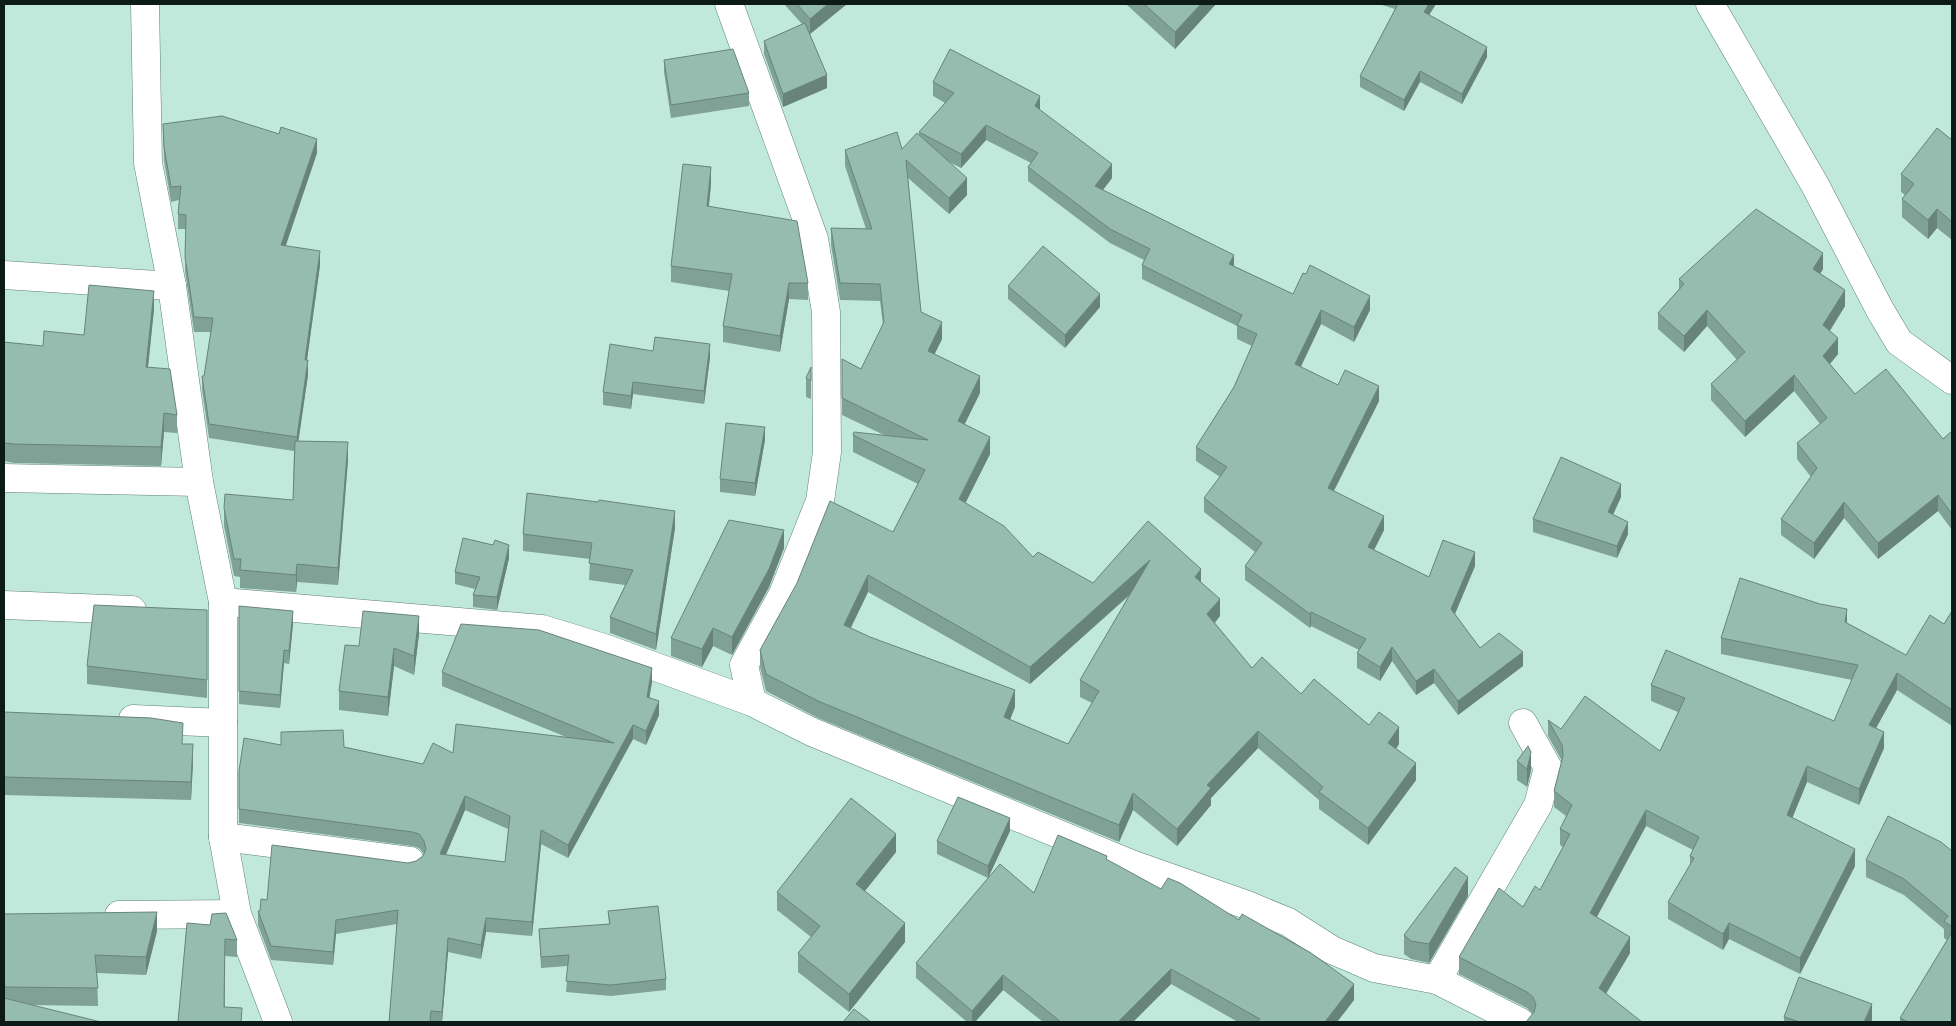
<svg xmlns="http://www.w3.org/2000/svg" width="1956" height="1026" font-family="'Fira Sans',sans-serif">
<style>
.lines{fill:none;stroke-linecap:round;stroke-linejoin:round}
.minor-casing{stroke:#5e8276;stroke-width:29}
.tertiary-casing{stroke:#5e8276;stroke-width:29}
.minor{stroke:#fff;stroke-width:28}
.tertiary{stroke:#fff;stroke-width:28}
.wall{fill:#80a296;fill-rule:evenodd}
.shaded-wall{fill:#68847a}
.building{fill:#95bcaf;stroke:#68847a;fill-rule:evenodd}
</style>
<rect width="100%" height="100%" fill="#c1e9db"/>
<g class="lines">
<!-- minor casing -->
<g class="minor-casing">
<g id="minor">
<path d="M 145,4 L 148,163 L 172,286 L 199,482 L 223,602 L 223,837 L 237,914 L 278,1022"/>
<path d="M 729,4 L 814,239 L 826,312 L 827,452 L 820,501 L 783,594 L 744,665 L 752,702 L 812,732 L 1131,864 L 1247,905 L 1288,922 L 1332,950 L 1374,968 L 1437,980 L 1520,1022"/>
<path d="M 4,275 L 172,286"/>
<path d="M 4,478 L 199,482"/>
<path d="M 223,602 L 542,629 L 604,648 L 752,702"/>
<path d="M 4,605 L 132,610"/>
<path d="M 133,719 L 223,723"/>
<path d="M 223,837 L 410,861"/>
<path d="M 119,915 L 237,914"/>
<path d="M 1437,980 L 1538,805 L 1548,768 L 1523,723"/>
</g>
</g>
<!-- tertiary casing -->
<g class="tertiary-casing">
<path id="tertiary" d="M 1710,4 L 1815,185 L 1880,310 L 1899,342 L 1952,380"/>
</g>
<!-- minor -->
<use href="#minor" class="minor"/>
<!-- tertiary -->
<use href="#tertiary" class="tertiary"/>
</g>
<!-- wall -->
<g class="wall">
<path d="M 784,4 L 847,4 L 810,34 L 827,88 L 783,107 L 764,54 L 764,41 L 802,24 Z"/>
<path d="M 1126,4 L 1216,4 L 1175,49 Z"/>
<path d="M 1379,4 L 1436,4 L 1429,15 L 1487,57 L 1462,104 L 1420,82 L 1404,111 L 1360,87 L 1360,76 L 1395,9 Z"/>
<path d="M 664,60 L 749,93 L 749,106 L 671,118 L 664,72 Z"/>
<path d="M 933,82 L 1040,110 L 1112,178 L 1103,190 L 1234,266 L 1293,294 L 1370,310 L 1354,342 L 1321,324 L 1301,367 L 1338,385 L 1379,401 L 1334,491 L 1384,530 L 1374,550 L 1429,577 L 1475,566 L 1455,614 L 1480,648 L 1523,666 L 1458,715 L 1434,683 L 1416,695 L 1392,661 L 1380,681 L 1357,668 L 1357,653 L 1359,650 L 1311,626 L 1310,628 L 1245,580 L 1245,566 L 1255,552 L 1204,512 L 1204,498 L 1220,477 L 1196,461 L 1196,447 L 1234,387 L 1252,346 L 1237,339 L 1237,326 L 1142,279 L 1142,265 L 1144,260 L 1110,243 L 1028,181 L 1028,167 L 1031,163 L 986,140 L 961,168 L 949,162 L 967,195 L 949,214 L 908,178 L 921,312 L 942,339 L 934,354 L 980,393 L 964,424 L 990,454 L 965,503 L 1033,557 L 1093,583 L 1201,582 L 1220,616 L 1215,623 L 1252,668 L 1301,694 L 1369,725 L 1399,744 L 1396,749 L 1416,780 L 1368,845 L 1319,809 L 1319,800 L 1258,748 L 1211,798 L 1211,805 L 1177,846 L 1133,810 L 1119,842 L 818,718 L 766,691 L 760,667 L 760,650 L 893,532 L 918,484 L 853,452 L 853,435 L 884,435 L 842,415 L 842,359 L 861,369 L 883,325 L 880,301 L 840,300 L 831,245 L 831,228 L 866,229 L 845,166 L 845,150 L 902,149 L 919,135 L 919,132 L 945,103 L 933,96 ZM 868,592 L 1030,684 L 1130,595 L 1080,680 L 1080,697 L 1092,703 L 1068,744 L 1010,720 L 1015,707 L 851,628 Z"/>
<path d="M 163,124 L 317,153 L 285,246 L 320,265 L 307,360 L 308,375 L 298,441 L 348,460 L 338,585 L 297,582 L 296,592 L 240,588 L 240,577 L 234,576 L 224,526 L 224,508 L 293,500 L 294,451 L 209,438 L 202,390 L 202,376 L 204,376 L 211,332 L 194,332 L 185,271 L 186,229 L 178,229 L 178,214 L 179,200 L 171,202 L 164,161 Z"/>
<path d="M 1952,140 L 1952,240 L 1937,228 L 1928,239 L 1902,217 L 1902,199 L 1905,195 L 1901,192 L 1901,174 Z"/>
<path d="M 711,184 L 709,206 L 808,283 L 808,300 L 789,299 L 780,352 L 723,342 L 723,326 L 729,291 L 671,282 L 671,266 Z"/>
<path d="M 1823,269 L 1820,274 L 1845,306 L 1830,331 L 1838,354 L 1830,364 L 1855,394 L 1943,439 L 1952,431 L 1952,530 L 1938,511 L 1878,559 L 1844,518 L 1814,559 L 1781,535 L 1781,519 L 1811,477 L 1797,459 L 1797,443 L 1820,424 L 1794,391 L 1745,437 L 1711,400 L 1711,384 L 1737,360 L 1707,326 L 1684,352 L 1658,329 L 1658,313 L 1679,289 L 1679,279 Z"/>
<path d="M 1008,286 L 1100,307 L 1065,348 L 1008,299 Z"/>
<path d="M 154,309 L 148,367 L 177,415 L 177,433 L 164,432 L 161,466 L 14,463 L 4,461 L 4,342 L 43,346 L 84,335 Z"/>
<path d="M 653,351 L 710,357 L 704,404 L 633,394 L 631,409 L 603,405 L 603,392 Z"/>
<path d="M 806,378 L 811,381 L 811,399 L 806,397 Z"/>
<path d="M 765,440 L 755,496 L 720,492 L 720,479 Z"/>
<path d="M 1621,497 L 1613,515 L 1628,534 L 1617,558 L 1533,532 L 1533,519 Z"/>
<path d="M 675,528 L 656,650 L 610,633 L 610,617 L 625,585 L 589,580 L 590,559 L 523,551 L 523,534 Z"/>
<path d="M 784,548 L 769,587 L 732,655 L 713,646 L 702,667 L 671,656 L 671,638 Z"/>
<path d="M 509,558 L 497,610 L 473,607 L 473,595 L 475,589 L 455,584 L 455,572 Z"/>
<path d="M 239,606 L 293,624 L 289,664 L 284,663 L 280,708 L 239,704 Z"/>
<path d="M 207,610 L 207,698 L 87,684 L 87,666 Z"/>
<path d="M 1952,611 L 1952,726 L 1897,690 L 1876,728 L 1884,748 L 1859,805 L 1807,782 L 1792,818 L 1855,866 L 1800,974 L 1729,939 L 1723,950 L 1668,919 L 1668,902 L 1690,865 L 1690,856 L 1693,850 L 1646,826 L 1597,917 L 1630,953 L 1606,994 L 1533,1014 L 1527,1008 L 1459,974 L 1459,957 L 1523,907 L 1540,890 L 1563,847 L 1560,845 L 1560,829 L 1566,816 L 1554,807 L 1554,791 L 1562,761 L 1548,736 L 1548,720 L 1561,729 L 1660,751 L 1678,712 L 1651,701 L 1651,685 L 1834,721 L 1852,680 L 1721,654 L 1721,638 L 1847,623 L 1906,655 L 1944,624 Z"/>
<path d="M 419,634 L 414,675 L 394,666 L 388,716 L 339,710 L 339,691 L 359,646 Z"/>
<path d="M 442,672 L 652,682 L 649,698 L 659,715 L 646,745 L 633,739 L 568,858 L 541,844 L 532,936 L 486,932 L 481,959 L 448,952 L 442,1022 L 389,1022 L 397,924 L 336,934 L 333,965 L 271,960 L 258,925 L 258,911 L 260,911 L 267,900 L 408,863 L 416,861 L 423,856 L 424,854 L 419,848 L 412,846 L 239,823 L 239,771 L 281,745 L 344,747 L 423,764 L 453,753 L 566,737 L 442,686 ZM 465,810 L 508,829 L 505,862 L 446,855 Z"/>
<path d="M 4,712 L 183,744 L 193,762 L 191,800 L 4,795 Z"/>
<path d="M 1517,761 L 1531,770 L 1527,787 L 1517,780 Z"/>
<path d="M 1010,831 L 988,878 L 1034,893 L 1107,860 L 1354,1000 L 1337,1022 L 1238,1022 L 1171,984 L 1133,1022 L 1043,1022 L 1003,990 L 975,1022 L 967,1022 L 916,978 L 916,963 L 988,878 L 937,854 L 937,841 Z"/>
<path d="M 1952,851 L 1952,1022 L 1900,1022 L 1900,1018 L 1947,940 L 1944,938 L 1944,929 L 1904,895 L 1866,877 L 1866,860 Z"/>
<path d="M 896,852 L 865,891 L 905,942 L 849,1012 L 798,972 L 798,953 L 811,937 L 777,910 L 777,892 Z"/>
<path d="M 1468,896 L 1429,963 L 1411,959 L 1404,954 L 1404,935 Z"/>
<path d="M 608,911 L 666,979 L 666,990 L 611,996 L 566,992 L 568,966 L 541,968 L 539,929 L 609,925 Z"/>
<path d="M 4,914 L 157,931 L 146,975 L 97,973 L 98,1006 L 31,1005 L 4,1022 Z"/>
<path d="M 187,923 L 237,940 L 237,957 L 225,956 L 225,1007 L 242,1022 L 178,1022 Z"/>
<path d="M 1784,1017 L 1872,1020 L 1871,1022 L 1784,1022 Z"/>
</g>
<!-- shaded-wall -->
<g class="shaded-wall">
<path d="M 828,4 L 847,4 L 810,34 L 810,19 Z"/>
<path d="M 1201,4 L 1216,4 L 1175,49 L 1175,32 Z"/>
<path d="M 1429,4 L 1436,4 L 1424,23 L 1424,12 Z"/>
<path d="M 1487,47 L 1487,57 L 1462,104 L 1462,94 Z"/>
<path d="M 1420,71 L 1420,82 L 1404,111 L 1404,100 Z"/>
<path d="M 827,75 L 827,88 L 783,107 L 783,94 Z"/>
<path d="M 1040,96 L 1040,110 L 1035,106 Z"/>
<path d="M 986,125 L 986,140 L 961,168 L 961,154 Z"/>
<path d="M 317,139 L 317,153 L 281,260 L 281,245 Z"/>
<path d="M 1112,164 L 1112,178 L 1095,200 L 1095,186 Z"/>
<path d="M 711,167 L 711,184 L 707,222 L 707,206 Z"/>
<path d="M 967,178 L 967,195 L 949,214 L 949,198 Z"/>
<path d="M 1937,209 L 1937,228 L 1928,239 L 1928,220 Z"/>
<path d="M 320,251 L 320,265 L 305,374 L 305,360 Z"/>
<path d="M 1823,253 L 1823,269 L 1813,285 L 1813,269 Z"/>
<path d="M 1234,255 L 1234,270 L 1229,264 Z"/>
<path d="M 789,283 L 789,299 L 780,352 L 780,336 Z"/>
<path d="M 1845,290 L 1845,306 L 1823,341 L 1823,325 Z"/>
<path d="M 154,291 L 154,309 L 146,385 L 146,367 Z"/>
<path d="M 1100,294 L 1100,307 L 1065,348 L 1065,335 Z"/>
<path d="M 1370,296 L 1370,310 L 1354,342 L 1354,327 Z"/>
<path d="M 1321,310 L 1321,324 L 1295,378 L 1295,364 Z"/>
<path d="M 1707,310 L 1707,326 L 1684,352 L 1684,336 Z"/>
<path d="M 942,322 L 942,339 L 928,368 L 928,351 Z"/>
<path d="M 1838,338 L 1838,354 L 1823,372 L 1823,356 Z"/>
<path d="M 710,344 L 710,357 L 704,404 L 704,391 Z"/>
<path d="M 308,360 L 308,375 L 297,451 L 297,437 Z"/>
<path d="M 1794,375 L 1794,391 L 1745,437 L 1745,421 Z"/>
<path d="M 980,376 L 980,393 L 958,438 L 958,421 Z"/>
<path d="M 633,382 L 633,394 L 631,409 L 631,396 Z"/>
<path d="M 1379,386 L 1379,401 L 1328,502 L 1328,488 Z"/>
<path d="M 164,413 L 164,432 L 161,466 L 161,447 Z"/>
<path d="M 765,427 L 765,440 L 755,496 L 755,483 Z"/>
<path d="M 990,437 L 990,454 L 959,516 L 959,499 Z"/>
<path d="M 348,442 L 348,460 L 338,585 L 338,568 Z"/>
<path d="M 1621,484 L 1621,497 L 1608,525 L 1608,512 Z"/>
<path d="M 1938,495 L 1938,511 L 1878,559 L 1878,543 Z"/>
<path d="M 1844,502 L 1844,518 L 1814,559 L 1814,543 Z"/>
<path d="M 675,511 L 675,528 L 656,650 L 656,634 Z"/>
<path d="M 1384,516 L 1384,530 L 1368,562 L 1368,547 Z"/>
<path d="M 1628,522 L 1628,534 L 1617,558 L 1617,546 Z"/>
<path d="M 784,530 L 784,548 L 769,587 L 732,655 L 732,637 Z"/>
<path d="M 509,545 L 509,558 L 497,610 L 497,597 Z"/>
<path d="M 1475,552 L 1475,566 L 1451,623 L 1451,609 Z"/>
<path d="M 1150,560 L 1150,576 L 1030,684 L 1030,667 Z"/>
<path d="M 297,564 L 297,582 L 296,592 L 296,575 Z"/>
<path d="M 1201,569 L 1201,586 L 1195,577 Z"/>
<path d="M 868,575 L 868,592 L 844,641 L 844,625 Z"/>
<path d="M 1220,599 L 1220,616 L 1207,631 L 1207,614 Z"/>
<path d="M 1847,609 L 1847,625 L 1845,622 Z"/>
<path d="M 293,611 L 293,624 L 289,664 L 289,651 Z"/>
<path d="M 1311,612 L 1311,626 L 1310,628 L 1310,614 Z"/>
<path d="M 419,616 L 419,634 L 414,675 L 414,656 Z"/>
<path d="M 713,628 L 713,646 L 702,667 L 702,649 Z"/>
<path d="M 1392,647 L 1392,661 L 1380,681 L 1380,667 Z"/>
<path d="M 394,648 L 394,666 L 388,716 L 388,697 Z"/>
<path d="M 284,650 L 284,663 L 280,708 L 280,695 Z"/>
<path d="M 1523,652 L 1523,666 L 1458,715 L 1458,701 Z"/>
<path d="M 652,668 L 652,682 L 647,711 L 647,697 Z"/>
<path d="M 1434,669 L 1434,683 L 1416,695 L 1416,681 Z"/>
<path d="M 1897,673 L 1897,690 L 1869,741 L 1869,725 Z"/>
<path d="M 1015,690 L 1015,707 L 1004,734 L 1004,717 Z"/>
<path d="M 659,701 L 659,715 L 646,745 L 646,731 Z"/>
<path d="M 633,725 L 633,739 L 568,858 L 568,845 Z"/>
<path d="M 1399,727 L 1399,744 L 1388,760 L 1388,743 Z"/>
<path d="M 1258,731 L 1258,748 L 1211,798 L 1211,805 L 1177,846 L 1177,829 L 1207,785 Z"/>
<path d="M 1884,732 L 1884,748 L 1859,805 L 1859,789 Z"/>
<path d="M 193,744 L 193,762 L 191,800 L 191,782 Z"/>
<path d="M 1531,752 L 1531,770 L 1527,787 L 1527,769 Z"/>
<path d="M 1416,763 L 1416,780 L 1368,845 L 1368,828 Z"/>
<path d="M 1807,766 L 1807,782 L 1787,831 L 1787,815 Z"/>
<path d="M 1133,793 L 1133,810 L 1119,842 L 1119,825 Z"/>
<path d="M 465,796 L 465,810 L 440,868 L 440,854 Z"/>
<path d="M 1646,810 L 1646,826 L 1590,929 L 1590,913 Z"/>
<path d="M 1010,818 L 1010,831 L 988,878 L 988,866 Z"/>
<path d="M 541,830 L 541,844 L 532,936 L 532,922 Z"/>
<path d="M 896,834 L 896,852 L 856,902 L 856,884 Z"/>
<path d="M 1855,849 L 1855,866 L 1800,974 L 1800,958 Z"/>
<path d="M 1468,877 L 1468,896 L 1429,963 L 1429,944 Z"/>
<path d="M 157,912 L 157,931 L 146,975 L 146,957 Z"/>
<path d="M 486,918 L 486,932 L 481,959 L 481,945 Z"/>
<path d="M 336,920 L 336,934 L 333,965 L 333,952 Z"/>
<path d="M 905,923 L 905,942 L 849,1012 L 849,994 Z"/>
<path d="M 1729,923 L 1729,939 L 1723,950 L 1723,934 Z"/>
<path d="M 1630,937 L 1630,953 L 1599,1005 L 1599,988 Z"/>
<path d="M 448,938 L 448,952 L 442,1022 L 442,1012 Z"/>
<path d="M 1171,969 L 1171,984 L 1133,1022 L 1118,1022 Z"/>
<path d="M 1003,975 L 1003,990 L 975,1022 L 972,1022 L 972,1011 Z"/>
<path d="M 1354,984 L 1354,1000 L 1337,1022 L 1325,1022 Z"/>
<path d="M 1872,1004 L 1872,1020 L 1871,1022 L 1864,1022 Z"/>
</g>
<!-- building -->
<g class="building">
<path d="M 797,4 L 828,4 L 810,19 Z"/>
<path d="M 1144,4 L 1201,4 L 1175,32 Z"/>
<path d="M 1398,4 L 1429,4 L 1424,12 L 1487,47 L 1462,94 L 1420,71 L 1404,100 L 1360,76 Z"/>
<path d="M 805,23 L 827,75 L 783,94 L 764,41 Z"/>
<path d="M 733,49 L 749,93 L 671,105 L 664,60 Z"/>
<path d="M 950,49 L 1040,96 L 1035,106 L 1112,164 L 1095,186 L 1234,255 L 1229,264 L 1293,294 L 1303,273 L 1306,274 L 1310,265 L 1370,296 L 1354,327 L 1321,310 L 1295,364 L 1338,385 L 1345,370 L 1379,386 L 1328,488 L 1384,516 L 1368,547 L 1429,577 L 1443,540 L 1475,552 L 1451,609 L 1480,648 L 1499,633 L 1523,652 L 1458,701 L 1434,669 L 1416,681 L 1392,647 L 1380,667 L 1357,653 L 1366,639 L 1311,612 L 1310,614 L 1245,566 L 1262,543 L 1204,498 L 1227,467 L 1196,447 L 1234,387 L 1257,334 L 1237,325 L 1242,315 L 1142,265 L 1150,249 L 1110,229 L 1028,167 L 1038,153 L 986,125 L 961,154 L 919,132 L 954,93 L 933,82 Z"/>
<path d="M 222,116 L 279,134 L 281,127 L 317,139 L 281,245 L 320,251 L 305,360 L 308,360 L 297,437 L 209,424 L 202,376 L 204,376 L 213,318 L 194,317 L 185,257 L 186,215 L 178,214 L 181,186 L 171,187 L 164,147 L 163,124 Z"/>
<path d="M 1937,128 L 1952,140 L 1952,222 L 1937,209 L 1928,220 L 1902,199 L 1914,184 L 1901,174 Z"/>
<path d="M 897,132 L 902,149 L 917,133 L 967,178 L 949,198 L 906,160 L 921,312 L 942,322 L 928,351 L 980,376 L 958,421 L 990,437 L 959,499 L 1004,526 L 1033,557 L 1038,552 L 1093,583 L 1148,521 L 1201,569 L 1195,577 L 1220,599 L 1207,614 L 1252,668 L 1262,657 L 1301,694 L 1314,679 L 1369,725 L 1379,712 L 1399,727 L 1388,743 L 1416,763 L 1368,828 L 1319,792 L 1323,787 L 1258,731 L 1207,785 L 1211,788 L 1177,829 L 1133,793 L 1119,825 L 818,701 L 766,674 L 760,650 L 797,583 L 830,501 L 893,532 L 925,470 L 853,435 L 854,432 L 928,440 L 842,398 L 842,359 L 861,369 L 884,322 L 880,284 L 840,283 L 831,228 L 872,229 L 845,150 ZM 1150,560 L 1080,680 L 1099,691 L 1068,744 L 1004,717 L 1015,690 L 870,637 L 844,625 L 868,575 L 1030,667 Z"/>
<path d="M 683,164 L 711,167 L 707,206 L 797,221 L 808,283 L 789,283 L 780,336 L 723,326 L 732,274 L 671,266 Z"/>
<path d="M 1756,209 L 1823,253 L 1813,269 L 1845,290 L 1823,325 L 1838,338 L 1823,356 L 1855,394 L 1886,369 L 1943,439 L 1952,431 L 1952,514 L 1938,495 L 1878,543 L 1844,502 L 1814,543 L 1781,519 L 1817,468 L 1797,443 L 1827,418 L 1794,375 L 1745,421 L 1711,384 L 1745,352 L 1707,310 L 1684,336 L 1658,313 L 1684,284 L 1679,279 Z"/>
<path d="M 1043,246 L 1100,294 L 1065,335 L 1008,286 Z"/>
<path d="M 89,285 L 154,291 L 146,367 L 170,369 L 177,415 L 164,413 L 161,447 L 14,444 L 4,443 L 4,342 L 43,346 L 44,331 L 84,335 Z"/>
<path d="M 655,337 L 710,344 L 704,391 L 633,382 L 631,396 L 603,392 L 610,344 L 653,351 Z"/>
<path d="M 811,367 L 811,381 L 806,378 Z"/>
<path d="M 726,423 L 765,427 L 755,483 L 720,479 Z"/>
<path d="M 295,441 L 348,442 L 338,568 L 297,564 L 296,575 L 240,570 L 241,559 L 234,559 L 224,508 L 225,494 L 293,500 Z"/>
<path d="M 1561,457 L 1621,484 L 1608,512 L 1628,522 L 1617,546 L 1533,519 Z"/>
<path d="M 527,493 L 598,502 L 599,500 L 675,511 L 656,634 L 610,617 L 633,570 L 589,563 L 592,543 L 523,534 Z"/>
<path d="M 729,520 L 784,530 L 769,569 L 732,637 L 713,628 L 702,649 L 671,638 Z"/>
<path d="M 463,538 L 493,545 L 495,540 L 509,545 L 497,597 L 473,595 L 480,577 L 455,572 Z"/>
<path d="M 1740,578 L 1820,604 L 1847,609 L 1845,622 L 1906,655 L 1930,615 L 1944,624 L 1952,611 L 1952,710 L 1897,673 L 1869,725 L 1884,732 L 1859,789 L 1807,766 L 1787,815 L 1855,849 L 1800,958 L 1729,923 L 1723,934 L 1668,902 L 1694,858 L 1690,856 L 1699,837 L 1646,810 L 1590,913 L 1630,937 L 1599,988 L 1642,1022 L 1526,1022 L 1534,1012 L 1536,1005 L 1533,997 L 1527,992 L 1459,957 L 1499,888 L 1523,907 L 1535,886 L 1540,890 L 1570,834 L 1560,829 L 1572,805 L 1554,791 L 1563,756 L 1562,745 L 1548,720 L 1561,729 L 1585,696 L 1660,751 L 1685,698 L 1651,685 L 1666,650 L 1834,721 L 1858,665 L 1721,638 Z"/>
<path d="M 94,605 L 207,610 L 207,680 L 87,666 Z"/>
<path d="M 239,606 L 293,611 L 289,651 L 284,650 L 280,695 L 239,691 Z"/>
<path d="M 363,611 L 419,616 L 414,656 L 394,648 L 388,697 L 339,691 L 345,645 L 359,646 Z"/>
<path d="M 461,624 L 539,630 L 652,668 L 647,697 L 659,701 L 646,731 L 633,725 L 568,845 L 541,830 L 532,922 L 486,918 L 481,945 L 448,938 L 442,1012 L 431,1011 L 430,1022 L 389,1022 L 398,910 L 336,920 L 333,952 L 271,946 L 258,911 L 260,911 L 261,899 L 267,900 L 272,845 L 408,863 L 416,861 L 423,856 L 426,849 L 424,841 L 419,834 L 412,832 L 239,809 L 239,771 L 244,738 L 281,745 L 281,732 L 343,730 L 344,747 L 423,764 L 433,743 L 453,753 L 456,724 L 614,743 L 442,672 ZM 465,796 L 510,816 L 505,862 L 440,854 Z"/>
<path d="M 4,712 L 151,718 L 183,723 L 182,744 L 193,744 L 191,782 L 4,777 Z"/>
<path d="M 1528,746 L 1531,752 L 1527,769 L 1517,761 Z"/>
<path d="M 958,797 L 1010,818 L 988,866 L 937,841 Z"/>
<path d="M 851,798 L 896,834 L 856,884 L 905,923 L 849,994 L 798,953 L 820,926 L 777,892 Z"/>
<path d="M 1888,816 L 1941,842 L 1952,851 L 1952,927 L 1944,921 L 1948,916 L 1904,879 L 1866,860 Z"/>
<path d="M 1058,835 L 1107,856 L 1106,859 L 1161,889 L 1168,878 L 1180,883 L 1239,920 L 1242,914 L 1311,953 L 1354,984 L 1325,1022 L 1257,1022 L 1260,1019 L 1171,969 L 1118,1022 L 1061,1022 L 1003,975 L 972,1011 L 916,963 L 1000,864 L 1034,893 Z"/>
<path d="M 1455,867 L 1468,877 L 1429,944 L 1411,941 L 1404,935 Z"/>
<path d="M 658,906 L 666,979 L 611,985 L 566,981 L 569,955 L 541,957 L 539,929 L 610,924 L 608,911 Z"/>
<path d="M 157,912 L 146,957 L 95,955 L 98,988 L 4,987 L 4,914 Z"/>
<path d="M 226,913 L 237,940 L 225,939 L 224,1007 L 242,1008 L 241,1022 L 178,1022 L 187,923 L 210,925 L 212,914 Z"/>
<path d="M 1952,932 L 1952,1022 L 1908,1022 L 1900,1018 Z"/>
<path d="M 1799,977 L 1872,1004 L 1864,1022 L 1796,1022 L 1797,1021 L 1784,1017 Z"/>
<path d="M 4,998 L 101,1022 L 4,1022 Z"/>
<path d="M 854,1009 L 871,1022 L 843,1022 Z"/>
</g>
<!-- border -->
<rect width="1956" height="1026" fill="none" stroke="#0c1b17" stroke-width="10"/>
</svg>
